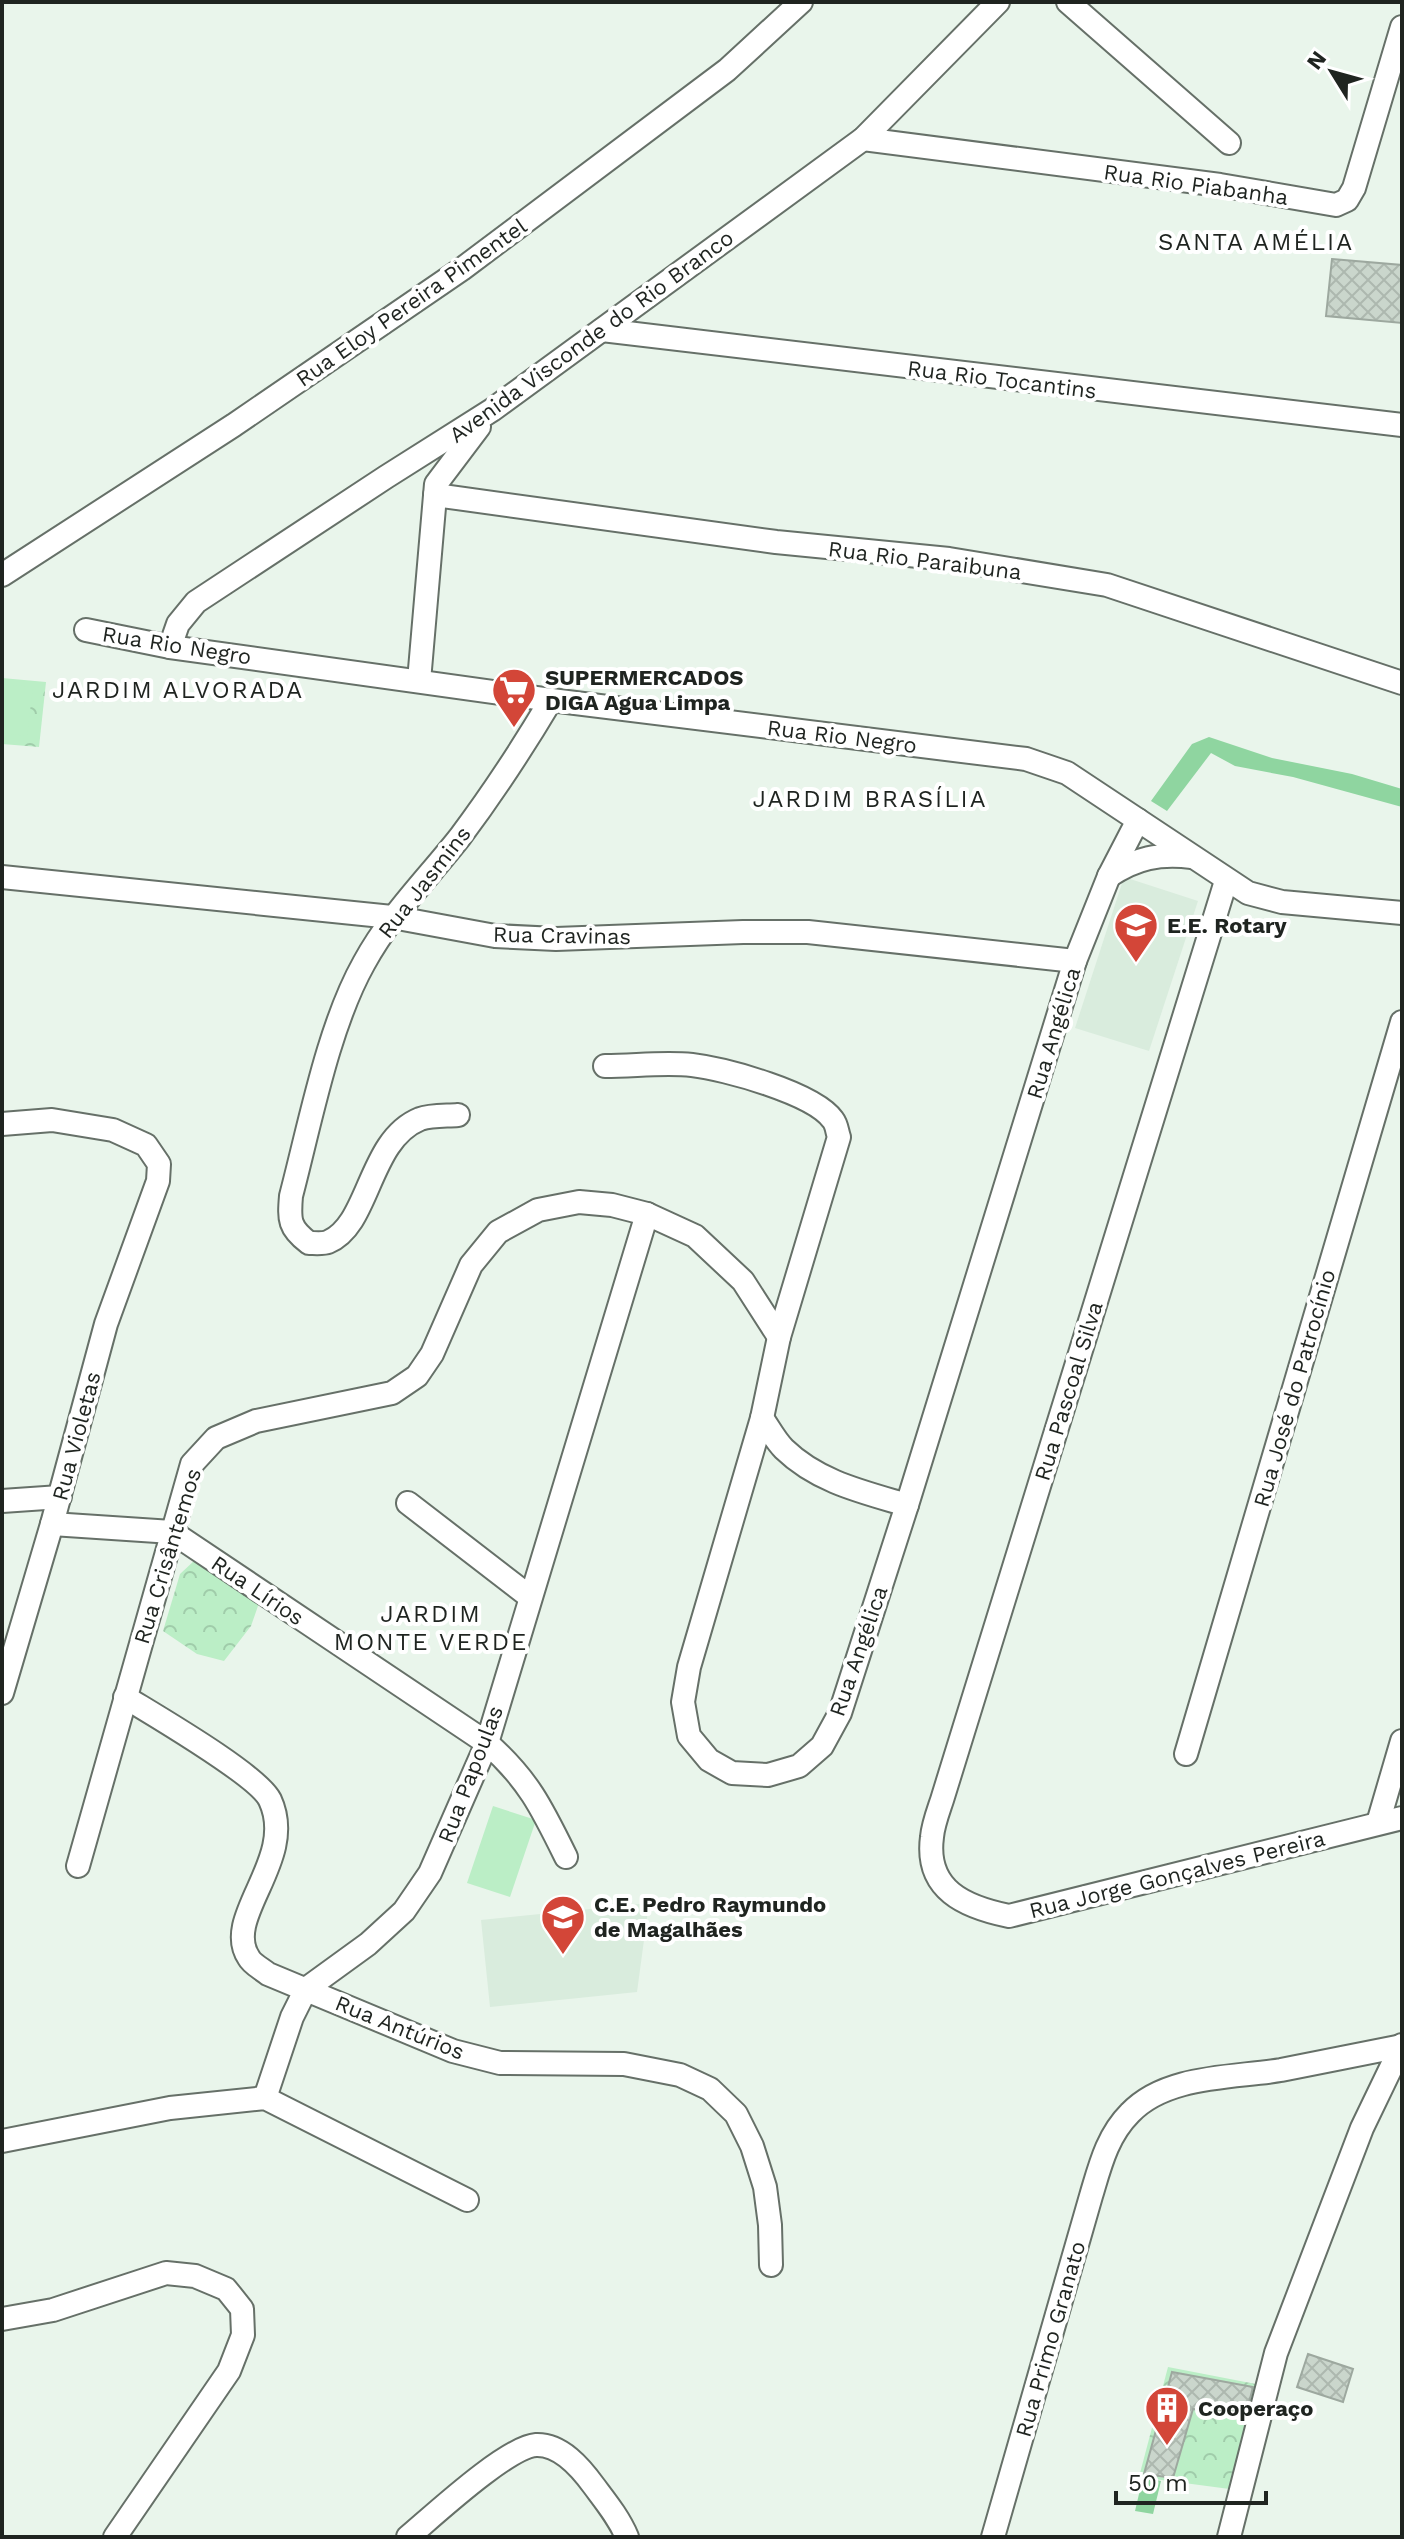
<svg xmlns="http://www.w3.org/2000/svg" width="1404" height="2539" font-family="'Work Sans',sans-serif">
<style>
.built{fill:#d9ecdd}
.park{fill:url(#park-crowns)}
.pitch{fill:#bbeec6}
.water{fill:#8fd5a0}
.building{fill:url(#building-cross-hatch);stroke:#9da89f;stroke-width:2}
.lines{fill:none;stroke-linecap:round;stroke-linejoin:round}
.street-casing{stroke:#667068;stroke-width:26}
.street{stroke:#fff;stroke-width:22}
.labels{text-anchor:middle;stroke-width:8;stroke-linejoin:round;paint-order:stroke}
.street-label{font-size:22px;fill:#1f2420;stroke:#fff}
.poi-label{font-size:22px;font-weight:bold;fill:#1f2420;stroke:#fff;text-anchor:start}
.neighbourhood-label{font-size:24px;letter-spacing:2px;fill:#1f2420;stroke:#fff}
</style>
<defs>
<pattern id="park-crowns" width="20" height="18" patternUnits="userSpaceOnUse" patternTransform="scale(2)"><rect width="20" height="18" fill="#bbeec6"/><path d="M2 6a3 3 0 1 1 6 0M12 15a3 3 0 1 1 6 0" fill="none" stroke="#a0ccaa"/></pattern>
<pattern id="building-cross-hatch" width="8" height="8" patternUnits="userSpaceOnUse" patternTransform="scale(2)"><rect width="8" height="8" fill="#cad6cc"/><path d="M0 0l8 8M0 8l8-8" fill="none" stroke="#adb8af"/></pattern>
</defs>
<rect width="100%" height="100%" fill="#e9f5eb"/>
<!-- built -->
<g class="built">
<path d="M 1124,877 L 1198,901 L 1149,1051 L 1075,1028 Z"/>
<path d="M 649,1903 L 637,1992 L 490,2007 L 481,1920 Z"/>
</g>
<!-- park -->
<g class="park">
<path d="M 2,678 L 46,682 L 39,747 L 2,744 Z"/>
<path d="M 195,1560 L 259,1603 L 251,1626 L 224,1661 L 197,1654 L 163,1631 L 180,1574 Z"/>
<path d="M 1168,2367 L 1266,2386 L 1237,2490 L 1139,2477 Z"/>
</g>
<!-- pitch -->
<g class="pitch">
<path d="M 2,684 L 33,687 L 27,736 L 2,733 Z"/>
<path d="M 493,1806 L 536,1820 L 510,1897 L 467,1883 Z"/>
</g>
<!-- water -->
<g class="water">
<path d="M 1209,737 L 1272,758 L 1352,774 L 1402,789 L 1402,807 L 1293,777 L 1235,766 L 1211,753 L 1167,811 L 1151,801 L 1192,744 Z"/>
<path d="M 1143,2477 L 1161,2481 L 1153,2514 L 1135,2511 Z"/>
</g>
<!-- building -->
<g class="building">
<path d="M 1332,259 L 1402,265 L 1402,323 L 1326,316 Z"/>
<path d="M 1308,2354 L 1353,2369 L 1343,2402 L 1297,2387 Z"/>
<path d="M 1172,2372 L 1253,2387 L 1245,2419 L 1193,2409 L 1173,2478 L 1144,2474 Z"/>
</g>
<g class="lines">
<!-- street casing -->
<g class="street-casing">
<g id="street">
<path d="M 1068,2 L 1229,143"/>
<path d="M 863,139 L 1220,185 L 1336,205 L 1347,200 L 1354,188 L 1402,27"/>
<path d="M 602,330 L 1402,425"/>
<path d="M 435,495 L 776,542 L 949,559 L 1107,585 L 1402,683"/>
<path d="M 2,575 L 234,425 L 462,269 L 727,70 L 801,2"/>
<path d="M 86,630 L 170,647 L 551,700 L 1026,759 L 1067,773 L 1248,893 L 1282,902 L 1402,913"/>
<path d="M 170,647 L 178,624 L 196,602 L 386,477 L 492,410 L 863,139 L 998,2"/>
<path d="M 419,681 L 436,484 L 479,427"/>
<path d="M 1109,876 C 1136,858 1159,853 1192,857"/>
<path d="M 2,877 L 392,917 L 495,936 L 556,939 L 743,932 L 808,932 L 1075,961"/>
<path d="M 1226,881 L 942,1800 C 938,1812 933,1825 932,1837 C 925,1890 965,1907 1009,1916 L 1402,1818"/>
<path d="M 605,1066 C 634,1066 664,1062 692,1065 C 725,1069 814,1093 833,1120 C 837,1125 837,1132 839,1137 L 779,1337 L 762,1418 L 689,1667 L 683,1702 L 689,1736 L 709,1760 L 732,1773 L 768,1775 L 799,1766 L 822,1746 L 840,1713 L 907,1505 L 1075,961 L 1109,876 L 1138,820"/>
<path d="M 458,1115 C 446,1116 431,1115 420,1119 C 368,1140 370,1225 328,1242 C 323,1244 314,1243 309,1243 C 289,1228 289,1220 291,1196 C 310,1124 328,1027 364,963 C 390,915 427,879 460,837 C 493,793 523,747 551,700"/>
<path d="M 2,1124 L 52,1120 L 113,1130 L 146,1145 L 159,1164 L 158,1181 L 106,1324 L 52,1524 L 2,1693"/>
<path d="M 762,1418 C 769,1428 775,1440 784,1449 C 818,1482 863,1492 907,1505"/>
<path d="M 2,1501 L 60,1497"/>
<path d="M 408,1503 L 530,1597"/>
<path d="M 52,1524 L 172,1532 L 487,1743 C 528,1779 542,1808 566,1857"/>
<path d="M 125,1697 C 154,1715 258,1775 270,1800 C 298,1860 221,1917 249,1958 C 252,1964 262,1969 268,1974 L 453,2051 L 500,2063 L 624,2064 L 680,2075 L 710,2089 L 736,2114 L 752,2146 L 765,2187 L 770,2225 L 771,2265"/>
<path d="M 1186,1754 L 1402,1022"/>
<path d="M 1378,1823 L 1402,1741"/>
<path d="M 78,1866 L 192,1464 L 216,1438 L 256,1421 L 392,1393 L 417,1376 L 432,1354 L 471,1265 L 498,1232 L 538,1210 L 579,1202 L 612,1205 L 647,1214 L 695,1236 L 743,1281 L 779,1337"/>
<path d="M 265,2098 L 292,2017 L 306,1989 L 368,1944 L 404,1911 L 430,1873 L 487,1743 L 647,1214"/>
<path d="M 2,2141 L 170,2108 L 265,2098 L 467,2200"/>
<path d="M 2,2319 L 53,2310 L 166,2273 L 195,2276 L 226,2289 L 242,2309 L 243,2335 L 229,2371 L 115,2537"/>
<path d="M 408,2537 C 433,2516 507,2447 536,2445 C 561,2444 581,2468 594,2486 C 606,2502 619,2518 627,2537"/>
<path d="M 993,2537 L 1091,2196 C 1100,2166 1107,2136 1130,2113 C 1166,2075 1232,2078 1281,2070 C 1321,2062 1362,2054 1402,2046"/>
<path d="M 1229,2537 L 1276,2353 L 1362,2128 L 1402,2045"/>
</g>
</g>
<!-- street -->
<use href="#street" class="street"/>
</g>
<!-- icons -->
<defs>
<g id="supermarket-pin" transform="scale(2.3)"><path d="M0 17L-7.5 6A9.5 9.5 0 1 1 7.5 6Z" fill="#d34638" stroke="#fff"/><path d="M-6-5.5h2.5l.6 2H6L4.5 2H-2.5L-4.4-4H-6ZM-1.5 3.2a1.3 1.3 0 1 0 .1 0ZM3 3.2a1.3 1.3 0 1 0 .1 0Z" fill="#fff"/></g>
<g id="school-pin" transform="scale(2.3)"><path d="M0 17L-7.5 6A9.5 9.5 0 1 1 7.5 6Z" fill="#d34638" stroke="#fff"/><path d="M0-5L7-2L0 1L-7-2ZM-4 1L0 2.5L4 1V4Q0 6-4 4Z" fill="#fff"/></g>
<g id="building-pin" transform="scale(2.3)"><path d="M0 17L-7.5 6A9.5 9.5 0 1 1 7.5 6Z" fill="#d34638" stroke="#fff"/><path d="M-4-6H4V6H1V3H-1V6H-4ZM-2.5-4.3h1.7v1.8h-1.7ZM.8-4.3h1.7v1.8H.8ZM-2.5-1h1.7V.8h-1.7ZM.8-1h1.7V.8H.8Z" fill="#fff"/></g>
</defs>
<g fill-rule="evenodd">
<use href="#supermarket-pin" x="514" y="690"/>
<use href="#school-pin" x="1136" y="925"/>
<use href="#school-pin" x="563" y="1917"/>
<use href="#building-pin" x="1167" y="2408"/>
</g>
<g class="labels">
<!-- street labels -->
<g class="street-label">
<text transform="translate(1196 184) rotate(8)" y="8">Rua Rio Piabanha</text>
<text transform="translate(411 302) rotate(-35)" y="8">Rua Eloy Pereira Pimentel</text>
<text transform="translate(591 336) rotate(-36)" y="8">Avenida Visconde do Rio Branco</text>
<text transform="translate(1002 379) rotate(7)" y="8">Rua Rio Tocantins</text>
<text transform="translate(925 560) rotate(7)" y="8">Rua Rio Paraibuna</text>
<text transform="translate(177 645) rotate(9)" y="8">Rua Rio Negro</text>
<text transform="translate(842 736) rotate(7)" y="8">Rua Rio Negro</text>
<text transform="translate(424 882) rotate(-52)" y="8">Rua Jasmins</text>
<text transform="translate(562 935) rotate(1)" y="8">Rua Cravinas</text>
<text transform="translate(1053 1033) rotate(-73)" y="8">Rua Angélica</text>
<text transform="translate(1294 1388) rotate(-74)" y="8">Rua José do Patrocínio</text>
<text transform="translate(1068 1391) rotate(-73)" y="8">Rua Pascoal Silva</text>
<text transform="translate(76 1436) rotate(-75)" y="8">Rua Violetas</text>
<text transform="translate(167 1556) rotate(-73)" y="8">Rua Crisântemos</text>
<text transform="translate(258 1590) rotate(34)" y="8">Rua Lírios</text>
<text transform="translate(858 1651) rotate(-71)" y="8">Rua Angélica</text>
<text transform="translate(470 1774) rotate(-69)" y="8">Rua Papoulas</text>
<text transform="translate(1177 1874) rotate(-14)" y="8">Rua Jorge Gonçalves Pereira</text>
<text transform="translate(400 2027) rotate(22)" y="8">Rua Antúrios</text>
<text transform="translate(1050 2339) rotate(-74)" y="8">Rua Primo Granato</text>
</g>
<!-- poi labels -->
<g class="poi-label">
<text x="545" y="685">SUPERMERCADOS<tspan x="545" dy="25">DIGA Agua Limpa</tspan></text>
<text x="1167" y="933">E.E. Rotary</text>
<text x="594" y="1912">C.E. Pedro Raymundo<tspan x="594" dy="25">de Magalhães</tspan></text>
<text x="1198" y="2416">Cooperaço</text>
</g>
<!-- neighbourhood labels -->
<g class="neighbourhood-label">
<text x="1256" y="250">SANTA AMÉLIA</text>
<text x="178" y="698">JARDIM ALVORADA</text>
<text x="870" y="807">JARDIM BRASÍLIA</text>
<text x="431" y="1622">JARDIM<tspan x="431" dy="28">MONTE VERDE</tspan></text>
</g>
</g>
<!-- border -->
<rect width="1404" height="2539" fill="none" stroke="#1f2420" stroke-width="8"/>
<!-- north arrow -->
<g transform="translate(1332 72) rotate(307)" stroke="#ffffff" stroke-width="6" paint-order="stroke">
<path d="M0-6L14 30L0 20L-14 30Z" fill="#1f2420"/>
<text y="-12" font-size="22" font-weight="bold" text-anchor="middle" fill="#1f2420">N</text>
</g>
<!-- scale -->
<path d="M1116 2491v12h150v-12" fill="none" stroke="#1f2420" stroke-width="4"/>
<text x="1128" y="2491" font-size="24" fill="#1f2420" stroke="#ffffff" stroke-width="6" paint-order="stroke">50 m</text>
</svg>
